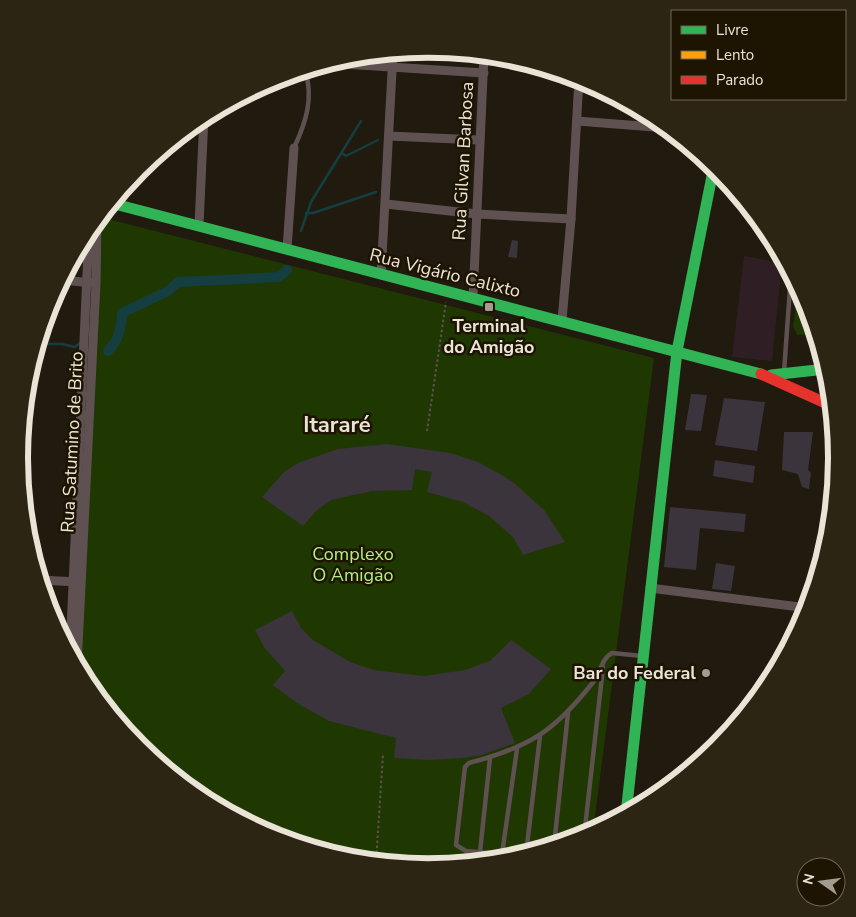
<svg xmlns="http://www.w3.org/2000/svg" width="856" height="917" font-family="'Nunito Sans',sans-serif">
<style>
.industrial{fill:#2f1f24}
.green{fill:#1f3802}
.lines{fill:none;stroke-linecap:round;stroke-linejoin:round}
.stream{stroke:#143e40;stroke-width:2.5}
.canal{stroke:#143e40;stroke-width:10}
.building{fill:#3b343d}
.path{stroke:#5c5351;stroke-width:2;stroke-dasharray:2.5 2.5;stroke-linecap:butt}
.lane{stroke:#5f5152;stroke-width:4.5}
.street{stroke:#5f5152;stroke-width:9}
.fast{stroke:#30b455;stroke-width:11}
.slow{stroke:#ff9f0a;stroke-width:11}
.jam{stroke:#e5322d;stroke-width:11}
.poi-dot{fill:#a39d91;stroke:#1d1402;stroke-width:2}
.labels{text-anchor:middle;stroke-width:5;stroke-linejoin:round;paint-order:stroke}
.street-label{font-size:18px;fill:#eae4d7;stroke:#1d1402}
.poi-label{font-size:18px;font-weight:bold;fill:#eae4d7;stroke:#1d1402}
.park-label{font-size:18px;fill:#b1ef82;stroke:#1d1402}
.district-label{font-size:22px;font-weight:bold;fill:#eae4d7;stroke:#1d1402}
.rim{fill:none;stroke:#eae4d7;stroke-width:6}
</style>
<rect width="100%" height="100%" fill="#201a0f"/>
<!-- industrial -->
<path class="industrial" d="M 744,256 L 782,263 L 772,361 L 732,357 Z"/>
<!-- green -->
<g class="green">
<path d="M 100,217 L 654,358 L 593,832 C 576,841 557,845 539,850 C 479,869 410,872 348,860 C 241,839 128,762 76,665 Z"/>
<path d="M 799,288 L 806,302 L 816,334 L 797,335 L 793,326 Z"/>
</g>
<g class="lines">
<!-- stream -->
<g class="stream">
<path d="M 342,153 L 346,156 L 378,140"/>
<path d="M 306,213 L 313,213 L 376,192"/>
<path d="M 301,231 L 311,202 L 361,121"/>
<path d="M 37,344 L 62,344 L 75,347 L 81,342"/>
</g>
<!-- canal -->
<path class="canal" d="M 108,351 C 119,339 121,330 122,313 L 168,291 L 178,282 L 279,277 L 287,270"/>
</g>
<!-- building -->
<g class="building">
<path d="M 512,240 L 518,241 L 517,258 L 508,257 Z"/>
<path d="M 691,394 L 707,395 L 701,431 L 685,430 Z"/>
<path d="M 724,398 L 765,402 L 757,451 L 715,445 Z"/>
<path d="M 784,432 L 813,432 L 808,470 L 811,473 L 809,489 L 802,487 L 798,474 L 782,470 Z"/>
<path d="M 387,444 L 450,453 L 478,462 L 500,474 L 514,483 L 544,510 L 565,542 L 523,555 L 513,537 L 489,516 L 463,502 L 427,492 L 432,472 L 415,469 L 412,490 L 372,491 L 331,500 L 316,511 L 303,526 L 262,497 L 284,472 L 298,463 L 338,449 Z"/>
<path d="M 715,460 L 755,466 L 753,483 L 713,476 Z"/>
<path d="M 670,507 L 746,514 L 744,532 L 700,528 L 696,570 L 664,567 Z"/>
<path d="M 716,563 L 735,566 L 731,591 L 712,589 Z"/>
<path d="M 292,611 L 301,628 L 313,640 L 350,662 L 374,670 L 424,676 L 465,670 L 490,661 L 511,640 L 551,669 L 529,694 L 501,708 L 515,743 L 482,755 L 463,758 L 429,760 L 394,758 L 396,738 L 329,721 L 297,703 L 273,685 L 285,671 L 264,647 L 255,630 Z"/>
</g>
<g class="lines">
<!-- path -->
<g class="path">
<path d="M 427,431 L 446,302"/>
<path d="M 376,863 L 383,754"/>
</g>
<!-- lane -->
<g class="lane">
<path d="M 294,148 C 306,122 314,98 305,70"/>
<path d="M 784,372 L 791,274"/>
<path d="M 584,837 L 603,667"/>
<path d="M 554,846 L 568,713"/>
<path d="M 480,852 L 490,758"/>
<path d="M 502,854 L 517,749"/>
<path d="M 526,854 L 540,736"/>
<path d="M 521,856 L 466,851 L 456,845 L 465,767 L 469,763 C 530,747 555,731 594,681 C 600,673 602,658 612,653 L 642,656"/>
</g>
<!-- street -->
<g class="street">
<path d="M 328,63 L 484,73"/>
<path d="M 577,121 L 667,128"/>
<path d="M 389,136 L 479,140"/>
<path d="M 386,204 L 477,214 L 571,219"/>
<path d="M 199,225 L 204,116"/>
<path d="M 287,249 L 294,148"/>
<path d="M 381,275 L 393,53"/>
<path d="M 62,280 L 93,283"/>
<path d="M 473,298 L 484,55"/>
<path d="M 562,320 L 571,219 L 579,79"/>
<path d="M 39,580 L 78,582"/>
<path d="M 650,588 L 808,608"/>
<path d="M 70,652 L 89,229"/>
<path d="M 77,666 L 96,283 L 97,220"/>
</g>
<!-- fast -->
<g class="fast">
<path d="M 111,203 L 761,374"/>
<path d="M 771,375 L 826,369"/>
<path d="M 626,814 L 677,351 L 714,166"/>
</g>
<!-- slow -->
<path class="slow" d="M 829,376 L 826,393 L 834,423"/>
<!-- jam -->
<path class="jam" d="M 761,374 L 832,406"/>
</g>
<!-- markers -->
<g class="poi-dot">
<rect x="484" y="302" width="10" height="10" rx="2.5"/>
<circle cx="706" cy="673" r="5"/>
</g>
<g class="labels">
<!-- street labels -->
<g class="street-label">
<text transform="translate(463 161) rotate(-87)" y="6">Rua Gilvan Barbosa</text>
<text transform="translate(445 273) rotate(14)" y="6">Rua Vigário Calixto</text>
<text transform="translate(72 442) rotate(-87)" y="6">Rua Satumino de Brito</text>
</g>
<!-- poi labels -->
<g class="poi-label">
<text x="489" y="332">Terminal<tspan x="489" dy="21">do Amigão</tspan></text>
<text x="696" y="679" text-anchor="end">Bar do Federal</text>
</g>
<!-- park labels -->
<g class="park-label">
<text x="353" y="560">Complexo<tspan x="353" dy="21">O Amigão</tspan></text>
</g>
<!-- district labels -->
<g class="district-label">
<text x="337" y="432">Itararé</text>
</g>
</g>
<!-- crop -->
<path d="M0 0H856V917H0ZM28 458a400 400 0 1 1 800 0a400 400 0 1 1-800 0Z" fill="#2d2513" fill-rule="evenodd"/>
<path class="rim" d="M28 458a400 400 0 1 1 800 0a400 400 0 1 1-800 0Z"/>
<!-- legend -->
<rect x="671" y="10" width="175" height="90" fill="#1d1402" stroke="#6f6757"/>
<rect x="681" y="26" width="25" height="8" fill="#30b455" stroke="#6f6757"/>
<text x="716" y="35" font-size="15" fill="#eae4d7">Livre</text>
<rect x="681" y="51" width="25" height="8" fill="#ff9f0a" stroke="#6f6757"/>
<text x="716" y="60" font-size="15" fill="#eae4d7">Lento</text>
<rect x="681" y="76" width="25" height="8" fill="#e5322d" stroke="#6f6757"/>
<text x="716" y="85" font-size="15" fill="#eae4d7">Parado</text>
<!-- north arrow -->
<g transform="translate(821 882) rotate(284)"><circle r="24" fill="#1d1402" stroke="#6f6757"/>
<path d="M0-4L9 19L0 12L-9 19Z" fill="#a39d91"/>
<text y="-8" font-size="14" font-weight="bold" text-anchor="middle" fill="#eae4d7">N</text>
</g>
</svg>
